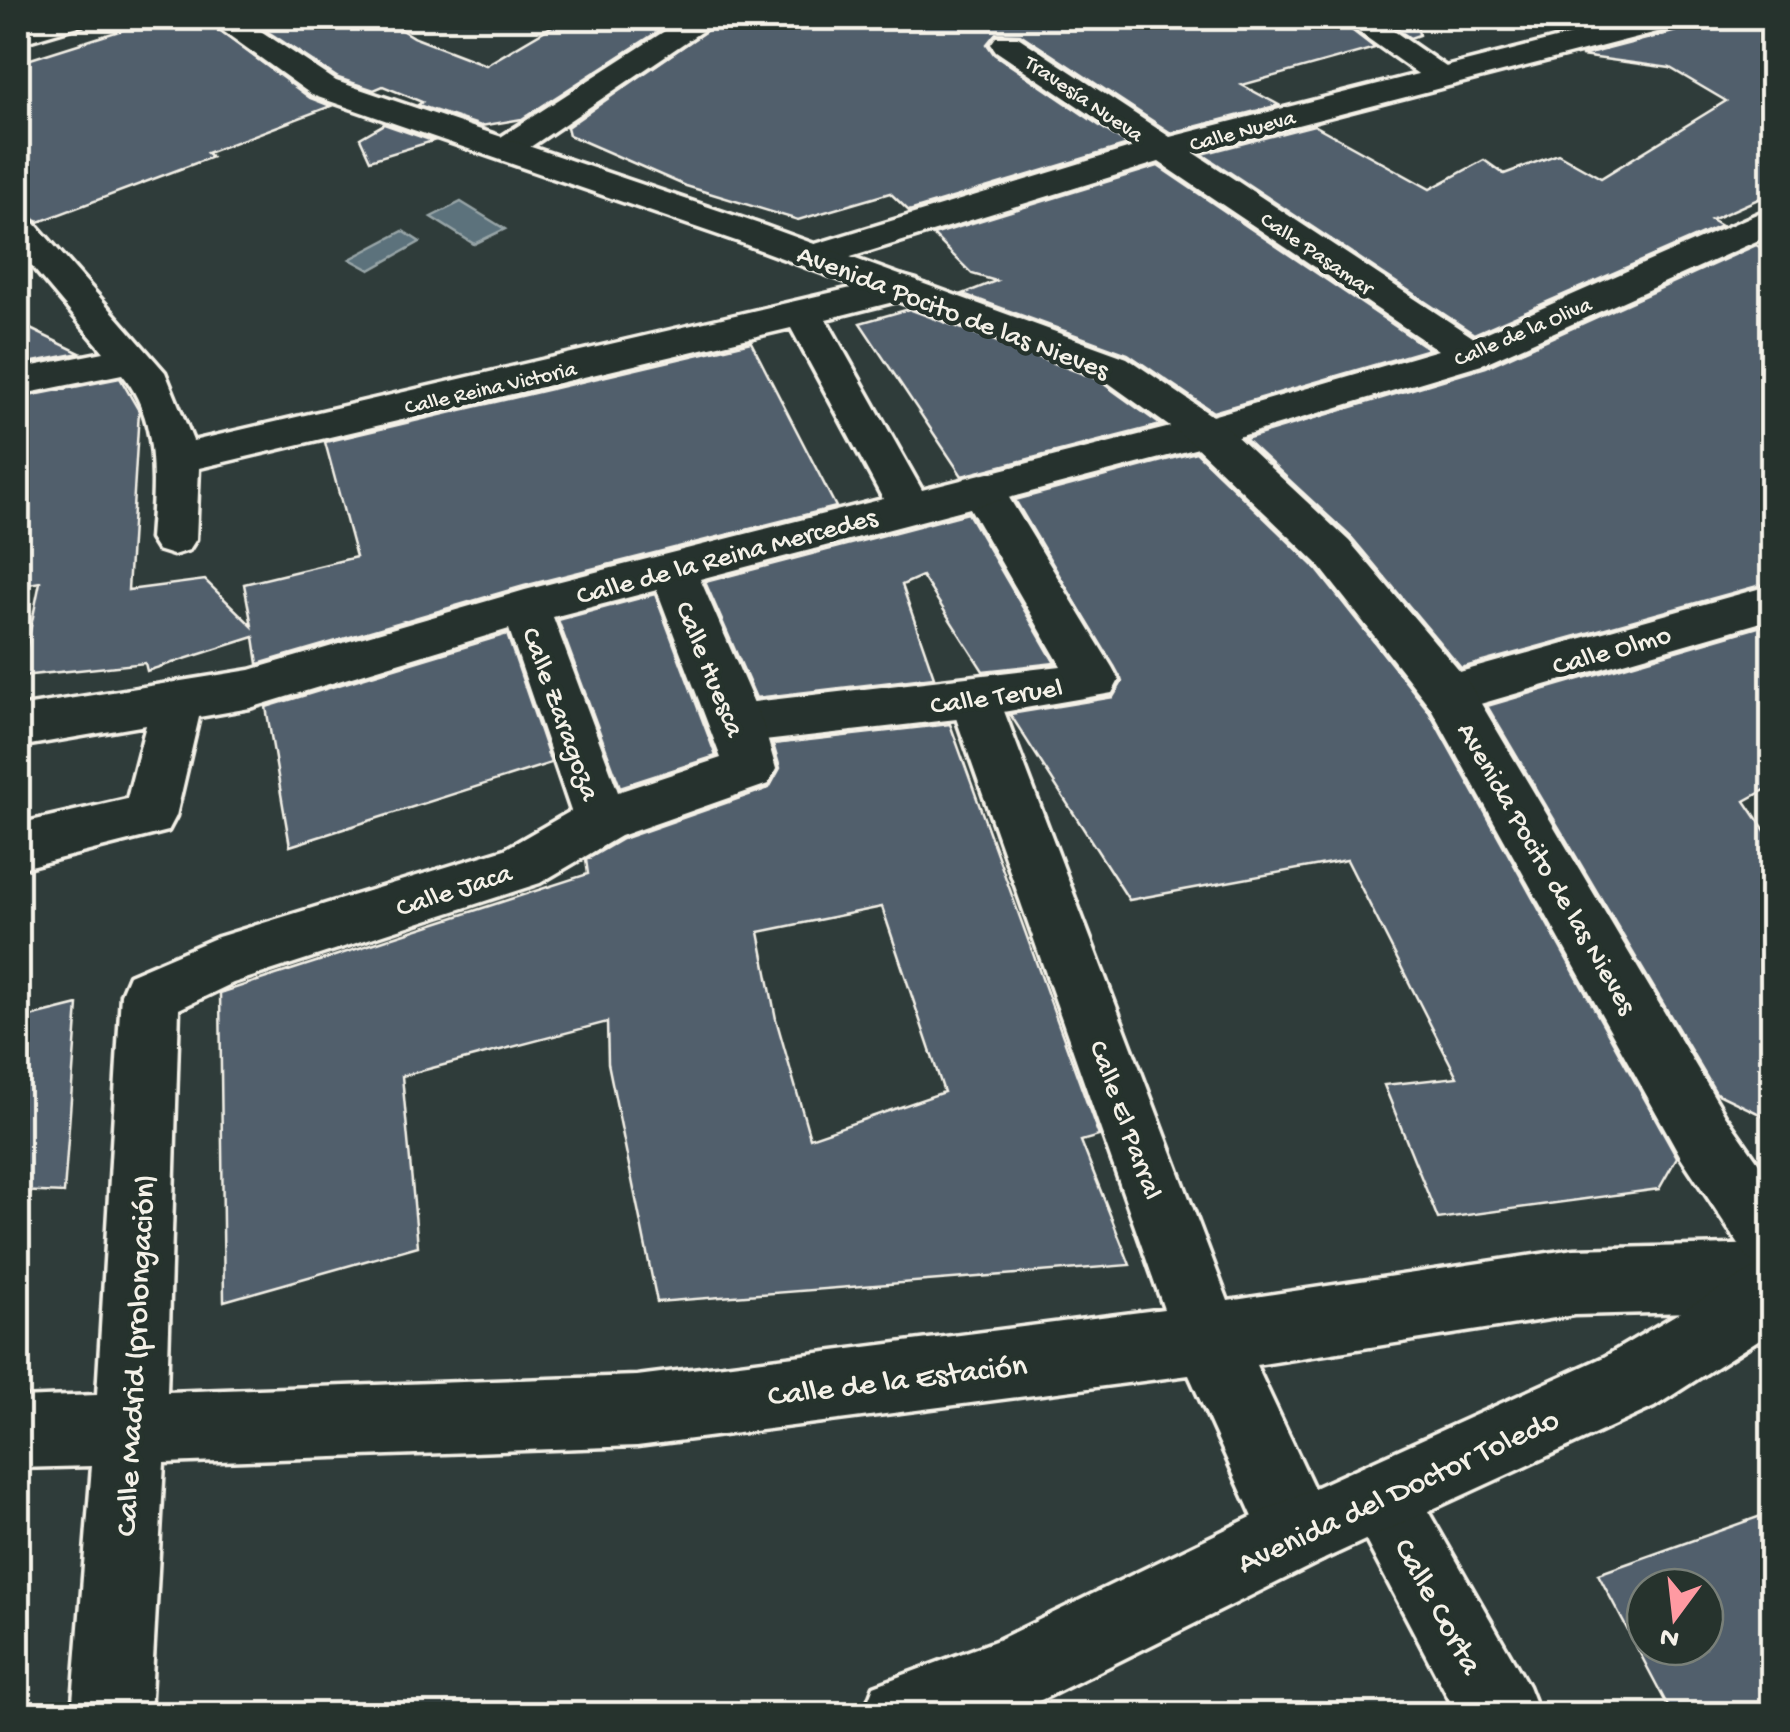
<svg xmlns="http://www.w3.org/2000/svg" width="1790" height="1732" font-family="'Gochi Hand',sans-serif">
<style>
.water{fill:#5b727c;stroke:#98a5a7;stroke-width:2.5}
.building{fill:#515f6c;stroke:#f4f1e8;stroke-width:2.5;fill-rule:evenodd}
.lines{fill:none;stroke-linecap:round;stroke-linejoin:round}
.pedestrian-casing{stroke:#f4f1e8;stroke-width:7}
.minor-casing{stroke:#f4f1e8;stroke-width:7}
.tertiary-casing{stroke:#f4f1e8;stroke-width:7}
.pedestrian{fill:#26332d;fill-rule:evenodd}
.minor{fill:#26332d;fill-rule:evenodd}
.tertiary{fill:#26332d;fill-rule:evenodd}
.labels{text-anchor:middle;stroke-width:9;stroke-linejoin:round;paint-order:stroke}
.far-street-label{font-size:22px;fill:#f4f1e8;stroke:#26332d}
.street-label{font-size:28px;fill:#f4f1e8;stroke:#26332d}
.near-street-label{font-size:32px;fill:#f4f1e8;stroke:#26332d}
</style>
<rect width="100%" height="100%" fill="#2f3c3a"/>
<filter id="ink" filterUnits="userSpaceOnUse"><feTurbulence type="fractalNoise" baseFrequency=".01" numOctaves="2"/><feDisplacementMap in="SourceGraphic" scale="20" xChannelSelector="R" yChannelSelector="G"/><feConvolveMatrix kernelMatrix="1 2 1 2 8 2 1 2 1" color-interpolation-filters="sRGB"/></filter>
<g filter="url(#ink)">
<!-- water -->
<g class="water">
<path d="M 461,202 L 505,229 L 474,244 L 431,217 Z"/>
<path d="M 403,231 L 420,242 L 370,270 L 350,259 Z"/>
</g>
<!-- building -->
<g class="building">
<path d="M 160,18 L 202,18 L 310,98 L 331,106 L 207,153 L 212,157 L 39,222 L 18,213 L 18,63 Z"/>
<path d="M 247,18 L 382,18 L 413,37 L 486,65 L 566,18 L 679,18 L 522,119 L 481,126 L 418,105 L 422,102 L 383,86 L 374,90 L 338,78 Z"/>
<path d="M 724,18 L 1336,18 L 1375,48 L 1242,85 L 1279,105 L 1171,133 L 1020,34 L 996,33 L 987,44 L 994,54 L 1128,145 L 909,211 L 890,193 L 798,220 L 686,186 L 569,135 L 567,127 Z"/>
<path d="M 1381,18 L 1416,18 L 1419,35 L 1410,38 Z"/>
<path d="M 1693,18 L 1772,18 L 1772,193 L 1711,220 L 1721,226 L 1474,334 L 1202,154 L 1314,125 L 1430,189 L 1484,160 L 1504,174 L 1558,154 L 1601,178 L 1726,101 L 1670,68 L 1581,56 L 1685,29 Z"/>
<path d="M 384,124 L 433,141 L 370,160 L 360,138 Z"/>
<path d="M 1158,166 L 1429,349 L 1213,412 L 1128,354 L 963,294 L 996,281 L 972,274 L 933,235 Z"/>
<path d="M 1756,245 L 1772,254 L 1772,582 L 1461,668 L 1352,538 L 1245,439 L 1486,367 Z"/>
<path d="M 909,309 L 1097,379 L 1161,425 L 962,476 L 860,323 Z"/>
<path d="M 18,323 L 80,353 L 18,365 Z"/>
<path d="M 751,342 L 836,507 L 524,586 L 258,664 L 254,637 L 147,671 L 145,663 L 21,676 L 40,582 L 18,586 L 28,460 L 18,462 L 18,398 L 120,378 L 139,411 L 128,590 L 205,580 L 252,626 L 244,584 L 356,557 L 325,442 Z"/>
<path d="M 1196,452 L 1314,566 L 1428,710 L 1677,1157 L 1659,1189 L 1438,1219 L 1384,1085 L 1457,1077 L 1347,860 L 1129,900 L 1010,714 L 1113,697 L 1122,682 L 1015,500 Z"/>
<path d="M 968,513 L 1055,663 L 983,671 L 922,576 L 902,585 L 934,677 L 756,698 L 705,582 Z"/>
<path d="M 655,594 L 716,756 L 620,787 L 558,620 Z"/>
<path d="M 1772,623 L 1772,786 L 1745,801 L 1772,841 L 1772,1120 L 1716,1093 L 1487,706 Z"/>
<path d="M 507,634 L 551,763 L 290,846 L 266,707 Z"/>
<path d="M 950,724 L 1099,1136 L 1081,1141 L 1130,1265 L 657,1302 L 608,1063 L 607,1022 L 402,1076 L 418,1246 L 224,1301 L 220,993 L 588,874 L 586,860 L 622,839 L 769,788 L 780,768 L 773,744 ZM 882,907 L 944,1092 L 810,1138 L 776,1019 L 759,932 Z"/>
<path d="M 78,1005 L 64,1193 L 18,1191 L 18,1020 Z"/>
<path d="M 1772,1512 L 1772,1714 L 1672,1714 L 1598,1574 ZM 1645,1587 L 1705,1587 L 1705,1647 L 1645,1647 Z"/>
</g>
<g class="lines">
<!-- pedestrian casing -->
<g class="pedestrian-casing">
<g id="pedestrian">
<path d="M 1339,18 L 1375,18 L 1459,76 L 1455,83 L 1431,83 Z"/>
<path d="M 981,474 L 997,478 L 1112,667 L 1119,680 L 1112,693 L 974,717 L 737,744 L 719,738 L 711,724 L 719,710 L 737,704 L 1061,666 L 959,489 L 965,478 Z"/>
</g>
</g>
<!-- minor casing -->
<g class="minor-casing">
<g id="minor">
<path d="M 41,18 L 87,18 L 82,25 L 18,44 L 18,25 Z"/>
<path d="M 685,18 L 721,18 L 517,156 L 493,156 L 488,149 L 493,142 Z"/>
<path d="M 1638,18 L 1689,18 L 1684,25 L 1193,152 L 1474,338 L 1759,213 L 1772,210 L 1772,234 L 1485,363 L 1221,442 L 700,579 L 763,724 L 776,769 L 768,784 L 620,836 L 540,883 L 233,983 L 179,1009 L 167,1392 L 637,1376 L 1164,1309 L 949,698 L 956,684 L 974,679 L 992,684 L 999,698 L 1228,1301 L 1574,1249 L 1772,1244 L 1772,1310 L 1574,1315 L 1256,1365 L 1335,1533 L 1324,1559 L 1298,1570 L 1272,1559 L 1189,1375 L 637,1446 L 164,1463 L 150,1714 L 72,1714 L 92,1466 L 18,1468 L 18,1398 L 97,1395 L 121,994 L 129,975 L 218,937 L 505,849 L 571,811 L 509,629 L 250,708 L 199,717 L 176,816 L 168,831 L 18,869 L 18,824 L 127,799 L 146,725 L 18,747 L 18,707 L 250,670 L 525,590 L 883,499 L 791,328 L 199,468 L 196,539 L 189,550 L 173,555 L 157,550 L 150,539 C 154,484 160,420 122,374 L 18,395 L 18,369 L 104,352 L 18,250 L 18,216 L 31,219 L 165,372 L 193,441 L 903,276 L 917,280 L 922,288 L 917,296 L 826,319 L 922,490 L 1198,420 L 1438,350 L 1159,162 L 828,264 L 802,264 L 796,256 L 802,248 L 1137,146 L 996,51 L 991,44 L 996,37 L 1018,37 L 1170,137 ZM 657,590 L 721,758 L 618,792 L 553,617 Z"/>
<path d="M 1772,585 L 1772,619 L 1449,713 L 1431,708 L 1424,694 L 1431,680 L 1449,675 Z"/>
<path d="M 1379,1461 L 1405,1471 L 1528,1686 L 1539,1714 L 1457,1714 L 1343,1497 L 1353,1471 Z"/>
</g>
</g>
<!-- tertiary casing -->
<g class="tertiary-casing">
<path id="tertiary" d="M 205,18 L 241,18 L 336,81 L 765,226 L 1127,358 L 1221,422 L 1349,541 L 1467,680 L 1725,1115 L 1772,1182 L 1772,1331 L 1654,1407 L 1324,1559 L 1041,1700 L 1007,1714 L 863,1714 L 874,1686 L 998,1640 L 1272,1507 L 1604,1357 L 1760,1265 L 1749,1260 L 1681,1157 L 1431,708 L 1317,563 L 1191,442 L 1099,376 L 739,242 L 312,95 Z"/>
</g>
<!-- pedestrian -->
<use href="#pedestrian" class="pedestrian"/>
<!-- minor -->
<use href="#minor" class="minor"/>
<!-- tertiary -->
<use href="#tertiary" class="tertiary"/>
</g>
</g>
<g class="labels">
<!-- far-street labels -->
<g class="far-street-label">
<text transform="translate(1085 97) rotate(34)" y="8">Travesía Nueva</text>
<text transform="translate(1242 129) rotate(-15)" y="8">Calle Nueva</text>
<text transform="translate(1318 252) rotate(34)" y="8">Calle Pasamar</text>
<text transform="translate(1522 330) rotate(-23)" y="8">Calle de la Oliva</text>
<text transform="translate(490 386) rotate(-13)" y="8">Calle Reina Victoria</text>
</g>
<!-- street labels -->
<g class="street-label">
<text transform="translate(954 310) rotate(21)" y="10">Avenida Pocito de las Nieves</text>
<text transform="translate(726 554) rotate(-15)" y="10">Calle de la Reina Mercedes</text>
<text transform="translate(1611 648) rotate(-16)" y="10">Calle Olmo</text>
<text transform="translate(712 668) rotate(68)" y="10">Calle Huesca</text>
<text transform="translate(996 694) rotate(-8)" y="10">Calle Teruel</text>
<text transform="translate(563 713) rotate(70)" y="10">Calle Zaragoza</text>
<text transform="translate(1549 867) rotate(60)" y="10">Avenida Pocito de las Nieves</text>
<text transform="translate(453 888) rotate(-18)" y="10">Calle Jaca</text>
<text transform="translate(1128 1119) rotate(70)" y="10">Calle El Parral</text>
</g>
<!-- near-street labels -->
<g class="near-street-label">
<text transform="translate(133 1355) rotate(-87)" y="11">Calle Madrid (prolongación)</text>
<text transform="translate(897 1378) rotate(-7)" y="11">Calle de la Estación</text>
<text transform="translate(1397 1489) rotate(-25)" y="11">Avenida del Doctor Toledo</text>
<text transform="translate(1440 1605) rotate(61)" y="11">Calle Corta</text>
</g>
</g>
<!-- margin -->
<rect width="1790" height="1732" fill="none" stroke="#26332d" stroke-width="60"/>
<rect x="30" y="30" width="1730" height="1672" fill="none" stroke="#f4f1e8" stroke-width="4" filter="url(#ink)"/>
<!-- north arrow -->
<g transform="translate(1675 1617) rotate(195)"><circle r="48" fill="#26332d" stroke="#787f78" stroke-width="2.5"/>
<path d="M0-8L18 38L0 25L-18 38Z" fill="#ff9aa2"/>
<text y="-15" font-size="28" font-weight="bold" text-anchor="middle" fill="#f4f1e8">N</text>
</g>
</svg>
